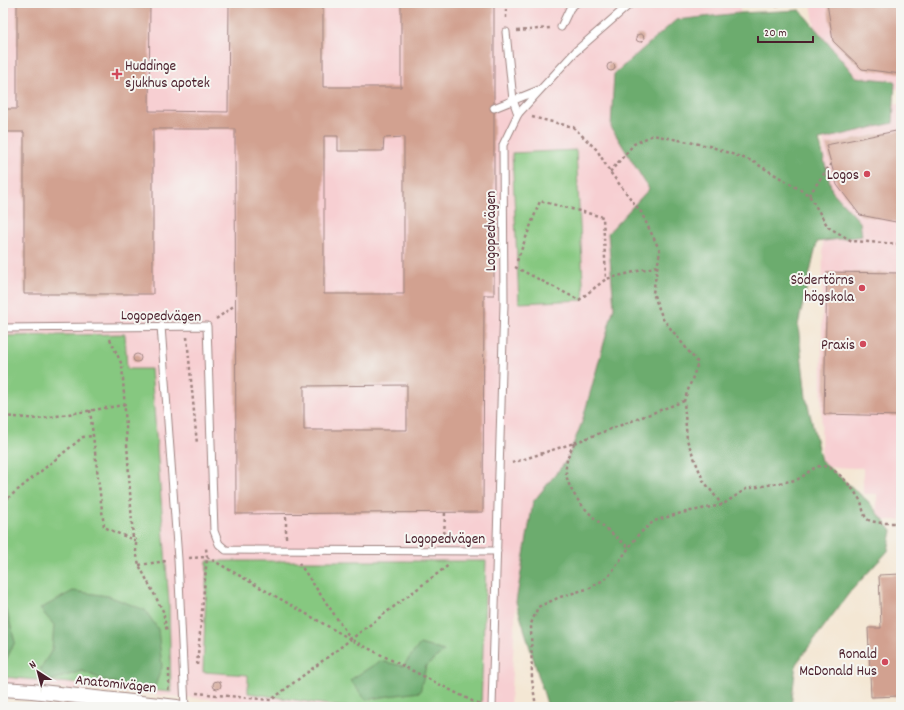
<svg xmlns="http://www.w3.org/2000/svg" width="904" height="710" font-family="Dekko,sans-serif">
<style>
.built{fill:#f7cfd2}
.green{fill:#86c880;stroke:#687456}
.forest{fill:#6cac6e;stroke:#5b664c}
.building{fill:#d2a190;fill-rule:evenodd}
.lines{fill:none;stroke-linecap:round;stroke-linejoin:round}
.service-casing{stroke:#9f8380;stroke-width:9}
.minor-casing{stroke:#9f8380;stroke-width:16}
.path{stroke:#9f8380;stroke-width:2.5;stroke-dasharray:3 3;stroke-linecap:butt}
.service{stroke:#fff;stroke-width:7}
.minor{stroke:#fff;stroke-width:14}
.poi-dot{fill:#d1495b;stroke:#f6f6f2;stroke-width:1.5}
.labels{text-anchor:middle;stroke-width:4;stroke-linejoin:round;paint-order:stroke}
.poi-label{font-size:15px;fill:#4a1f2b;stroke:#f6f6f2;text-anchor:end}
.street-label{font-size:15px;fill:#4a1f2b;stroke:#f6f6f2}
</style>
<rect width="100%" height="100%" fill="#f6f6f2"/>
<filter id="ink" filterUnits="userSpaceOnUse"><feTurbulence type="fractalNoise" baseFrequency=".025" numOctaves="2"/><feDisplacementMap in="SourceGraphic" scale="8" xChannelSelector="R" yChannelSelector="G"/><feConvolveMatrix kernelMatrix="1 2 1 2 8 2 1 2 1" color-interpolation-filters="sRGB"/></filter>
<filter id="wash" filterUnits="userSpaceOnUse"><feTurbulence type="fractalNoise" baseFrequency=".012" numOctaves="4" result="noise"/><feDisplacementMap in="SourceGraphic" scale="16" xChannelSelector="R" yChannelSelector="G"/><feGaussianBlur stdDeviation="0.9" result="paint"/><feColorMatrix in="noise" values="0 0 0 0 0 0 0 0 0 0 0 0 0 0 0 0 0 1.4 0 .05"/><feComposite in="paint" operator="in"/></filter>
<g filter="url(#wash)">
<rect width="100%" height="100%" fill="#f4e7d4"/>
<!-- built -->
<g class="built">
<path d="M 3,3 L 740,3 L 740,13 L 676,20 L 611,127 L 649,189 L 608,233 L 614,307 L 582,422 L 567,460 L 533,502 L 516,602 L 510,707 L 302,707 L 160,695 L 3,685 Z"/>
<path d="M 811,3 L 901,3 L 901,89 L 824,87 Z"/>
<path d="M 901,104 L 901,520 L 876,520 L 877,494 L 863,494 L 863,468 L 821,467 L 824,108 Z"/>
</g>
<!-- green -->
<g class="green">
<path d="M 576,150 L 584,300 L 519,303 L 512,153 Z"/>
<path d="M 125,334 L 127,369 L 151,369 L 169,603 L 171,692 L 3,677 L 3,663 L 5,662 L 7,611 L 3,611 L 3,336 Z"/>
<path d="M 207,561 L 486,561 L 481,707 L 342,707 L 248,693 L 248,675 L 203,672 Z"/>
</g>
<!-- forest -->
<g class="forest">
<path d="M 800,10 L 856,77 L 895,81 L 893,123 L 819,140 L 832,191 L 860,222 L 862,236 L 817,242 L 798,325 L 806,397 L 821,461 L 868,501 L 892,531 L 888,551 L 850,592 L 796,664 L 791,707 L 548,707 L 516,602 L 533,502 L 567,460 L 582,422 L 614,307 L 608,233 L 649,189 L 611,127 L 614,74 L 676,20 L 740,13 Z"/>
<path d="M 73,591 L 108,596 L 145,610 L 158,629 L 162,667 L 155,686 L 134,688 L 101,679 L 82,671 L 49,681 L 40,669 L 52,650 L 54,625 L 40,609 Z"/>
<path d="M 3,611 L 7,611 L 15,642 L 5,662 L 3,663 Z"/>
<path d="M 420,644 L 444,651 L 426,666 L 420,692 L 389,696 L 366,700 L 350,680 L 380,661 L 403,666 Z"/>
</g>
<g id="blocks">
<!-- building -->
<g class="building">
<path d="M 17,3 L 150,3 L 149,111 L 228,112 L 229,3 L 323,3 L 323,87 L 401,87 L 401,3 L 494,3 L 494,295 L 484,295 L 483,512 L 236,514 L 235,129 L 153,129 L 153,294 L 24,294 L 24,132 L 3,132 L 3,109 L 17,109 ZM 324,136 L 338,136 L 338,151 L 383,151 L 384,138 L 404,137 L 404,294 L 324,294 ZM 407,385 L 407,430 L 304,430 L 304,386 Z"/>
<path d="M 772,3 L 781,3 L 777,7 L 774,6 Z"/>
<path d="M 827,3 L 901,3 L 901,74 L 862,69 L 833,41 Z"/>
<circle cx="640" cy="38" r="4"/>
<circle cx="611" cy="67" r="4"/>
<path d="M 901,130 L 901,223 L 860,215 L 837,185 L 826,145 Z"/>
<path d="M 827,272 L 901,273 L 901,416 L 824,414 Z"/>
<circle cx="137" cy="358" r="4"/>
<path d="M 901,574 L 901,696 L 871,697 L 868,628 L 881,628 L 879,575 Z"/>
<circle cx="217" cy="685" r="4"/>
</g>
</g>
</g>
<g filter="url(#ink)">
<use href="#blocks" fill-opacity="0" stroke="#9f8380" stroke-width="1"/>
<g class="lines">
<!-- service casing -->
<g class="service-casing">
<g id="service">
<path d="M 561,27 L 570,8 L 576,3"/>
<path d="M 506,32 L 513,100 L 518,114"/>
<path d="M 494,108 L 539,90"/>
<path d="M 161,326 L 178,559 L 185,707"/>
<path d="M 3,328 L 207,326 L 214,531 L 219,544 L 226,550 L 497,551"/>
<path d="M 492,707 L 504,304 L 503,145 L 518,114 L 576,51 L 631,3"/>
</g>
</g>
<!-- minor casing -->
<g class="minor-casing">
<path id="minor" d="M 3,689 L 32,691 L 177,707"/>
</g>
<!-- path -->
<g class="path">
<path d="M 506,3 L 506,20"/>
<path d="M 517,31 L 550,28"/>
<path d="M 532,117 L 573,127 L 597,150 L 610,172 L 641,212 L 660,251 L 653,293 L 663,319 L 698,363 L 684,401 L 687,440 L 703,480 L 722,505"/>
<path d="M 610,172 L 634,144 L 653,135 L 709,146 L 752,161 L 809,195 L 828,227 L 852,241 L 901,244"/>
<path d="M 809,195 L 831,164"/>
<path d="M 517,261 L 540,201 L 603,217 L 606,279"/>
<path d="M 515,267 L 579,300 L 606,279 L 658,266"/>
<path d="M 216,319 L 235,305"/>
<path d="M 187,337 L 197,444"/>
<path d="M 110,339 L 122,365 L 123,379 L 133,540 L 136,540 L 136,551 L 139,565 L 163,611 L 167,632"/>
<path d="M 90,410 L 104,527 L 133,540"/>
<path d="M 3,416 L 38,419 L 124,405"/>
<path d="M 574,443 C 572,448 568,455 567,460 C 558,496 606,527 629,548"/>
<path d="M 512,463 L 574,443 L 684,401"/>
<path d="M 3,502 L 83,437 L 94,436"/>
<path d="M 286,538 L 286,513"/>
<path d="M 444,540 L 445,512"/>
<path d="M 189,558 L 207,557 L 352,640 L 480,705"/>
<path d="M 299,563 L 351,639"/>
<path d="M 139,565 L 166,561"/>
<path d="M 197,665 L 207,557 L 206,548"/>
<path d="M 168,690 L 169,685 L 169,669"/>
<path d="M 196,693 L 271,700 L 450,564"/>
<path d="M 536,707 L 532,680 L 531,624 L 538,607 L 560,597 L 590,588 L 608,577 L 638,535 L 654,521 L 681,513 L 722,505 L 746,489 L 796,480 C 804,477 812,467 820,466 C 834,464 855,490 861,502 C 863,507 863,515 867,519 C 873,524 893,523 901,523"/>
</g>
<!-- service -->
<use href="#service" class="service"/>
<!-- minor -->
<use href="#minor" class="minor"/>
</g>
</g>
<!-- markers -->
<g class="poi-dot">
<path d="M115 68h4v4h4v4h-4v4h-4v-4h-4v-4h4z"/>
<circle cx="867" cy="174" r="4"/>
<circle cx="862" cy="288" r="4"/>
<circle cx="863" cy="344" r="4"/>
<circle cx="885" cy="662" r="4"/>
</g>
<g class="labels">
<!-- poi labels -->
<g class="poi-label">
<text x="125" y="70" text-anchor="start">Huddinge<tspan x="125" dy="17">sjukhus apotek</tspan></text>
<text x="859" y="179">Logos</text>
<text x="854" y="284">Södertörns<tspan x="854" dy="17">högskola</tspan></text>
<text x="855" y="349">Praxis</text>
<text x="877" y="658">Ronald<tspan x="877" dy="17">McDonald Hus</tspan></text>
</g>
<!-- street labels -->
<g class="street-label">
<text transform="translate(490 231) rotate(-90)" y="5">Logopedvägen</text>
<text transform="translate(161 315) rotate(1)" y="5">Logopedvägen</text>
<text x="445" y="543">Logopedvägen</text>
<text transform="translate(116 683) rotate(6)" y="5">Anatomivägen</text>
</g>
</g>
<!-- margin -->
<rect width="904" height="710" fill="none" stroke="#f6f6f2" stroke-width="16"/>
<!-- north arrow -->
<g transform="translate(38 672) rotate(324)" stroke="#f6f6f2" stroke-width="3" paint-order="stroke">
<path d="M0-3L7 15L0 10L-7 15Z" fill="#4a1f2b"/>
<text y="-6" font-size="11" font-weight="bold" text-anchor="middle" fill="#4a1f2b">N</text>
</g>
<!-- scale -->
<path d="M758 36v6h55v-6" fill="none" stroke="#4a1f2b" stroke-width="2"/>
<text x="764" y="36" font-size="12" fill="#4a1f2b" stroke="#f6f6f2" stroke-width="3" paint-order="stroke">20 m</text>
</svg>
